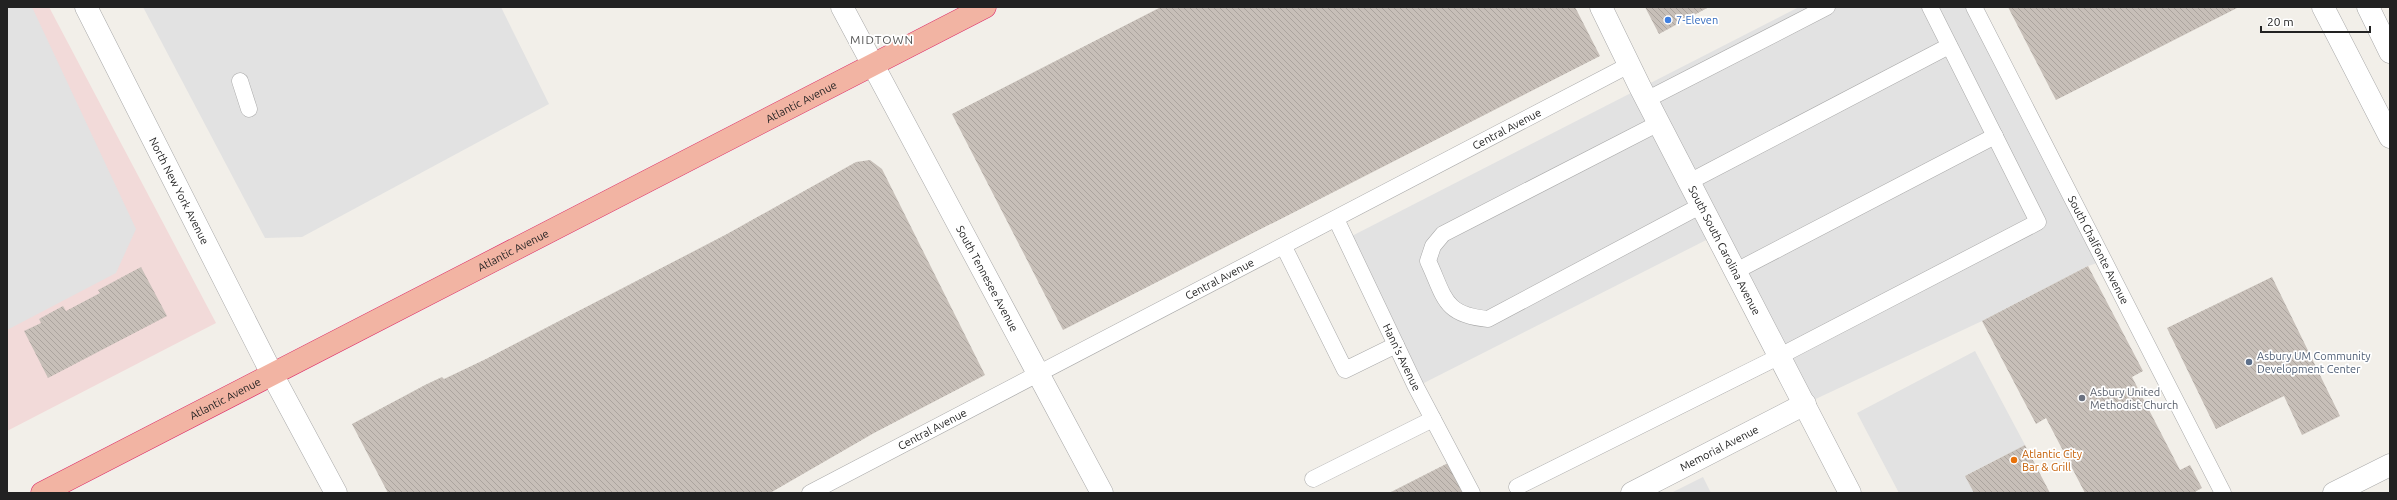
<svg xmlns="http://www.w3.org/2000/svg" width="2397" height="500" font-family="Ubuntu,sans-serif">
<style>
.commercial{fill:#f2dad9}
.parking{fill:#e2e2e2}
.building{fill:url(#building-back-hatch)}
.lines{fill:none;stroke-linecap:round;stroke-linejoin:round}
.service-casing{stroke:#a9a9a9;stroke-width:17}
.minor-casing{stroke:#a9a9a9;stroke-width:23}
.tertiary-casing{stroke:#a9a9a9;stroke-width:23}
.trunk-casing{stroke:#dc2a67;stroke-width:23}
.service{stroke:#fff;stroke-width:16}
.minor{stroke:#fff;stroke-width:22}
.tertiary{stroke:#fff;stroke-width:22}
.trunk{stroke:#f2b4a3;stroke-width:22}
.shop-dot{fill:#3f7fe0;stroke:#fff;stroke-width:1.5}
.service-dot{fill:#5c6f8a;stroke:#fff;stroke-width:1.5}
.worship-dot{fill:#6b7280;stroke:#fff;stroke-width:1.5}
.food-dot{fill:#e8710a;stroke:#fff;stroke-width:1.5}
.labels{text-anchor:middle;stroke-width:3.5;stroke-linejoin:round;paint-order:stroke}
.shop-label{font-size:11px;fill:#366cbe;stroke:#fff;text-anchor:start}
.street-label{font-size:11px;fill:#222;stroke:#fff}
.service-label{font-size:11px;fill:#4e5e75;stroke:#fff;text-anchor:start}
.worship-label{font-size:11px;fill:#5b616d;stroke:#fff;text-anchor:start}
.food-label{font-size:11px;fill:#c56008;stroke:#fff;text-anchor:start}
.neighbourhood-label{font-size:12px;letter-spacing:1px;fill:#555;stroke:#fff}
</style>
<defs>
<pattern id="building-back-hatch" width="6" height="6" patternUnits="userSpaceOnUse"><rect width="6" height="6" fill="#c7bfb8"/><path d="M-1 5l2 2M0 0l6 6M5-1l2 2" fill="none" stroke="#aba49e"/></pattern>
</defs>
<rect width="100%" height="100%" fill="#f2efe9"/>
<!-- commercial -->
<path class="commercial" d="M 7,7 L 49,7 L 216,323 L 7,431 Z"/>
<!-- parking -->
<g class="parking">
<path d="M 7,7 L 32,7 L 136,229 L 116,273 L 7,330 Z"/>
<path d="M 143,7 L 501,7 L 549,104 L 302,237 L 265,238 Z"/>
<path d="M 1799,7 L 1974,7 L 2103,261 L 2088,266 L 1982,321 L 1805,404 L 1726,230 L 1416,387 L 1346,239 Z"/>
<path d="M 1975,351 L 2025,445 L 1965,476 L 1974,493 L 1899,493 L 1857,413 Z"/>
<path d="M 1703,477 L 1711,493 L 1671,493 Z"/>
</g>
<!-- building -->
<g class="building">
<path d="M 1161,7 L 1575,7 L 1600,56 L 1063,330 L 952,114 Z"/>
<path d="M 1645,7 L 1709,7 L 1659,34 Z"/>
<path d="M 2008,7 L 2239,7 L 2056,100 Z"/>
<path d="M 870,160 L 882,169 L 985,375 L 874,433 L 770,493 L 388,493 L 352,424 L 425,385 L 442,377 L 444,379 L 486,359 L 727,234 L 856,162 Z"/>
<path d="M 2088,266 L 2143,371 L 2132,377 L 2180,470 L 2190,465 L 2202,488 L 2193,493 L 2085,493 L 2046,418 L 2036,424 L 1982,321 Z"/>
<path d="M 141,267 L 167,316 L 48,378 L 24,331 L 41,323 L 39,319 L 63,306 L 66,311 L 100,293 L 98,290 Z"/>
<path d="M 2272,277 L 2340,416 L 2302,435 L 2284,396 L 2216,429 L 2167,328 Z"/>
<path d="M 2025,445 L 2050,493 L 1974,493 L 1965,476 Z"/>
<path d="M 1448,463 L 1463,493 L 1389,493 Z"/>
</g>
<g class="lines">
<!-- service casing -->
<g class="service-casing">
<g id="service">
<path id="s1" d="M 1974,7 L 2223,493"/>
<path d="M 240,81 L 249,109"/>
<path d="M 1646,100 L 1827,7"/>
<path d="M 1659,123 L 1443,234 L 1433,246 L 1428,261 C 1445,297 1443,315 1488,319 L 1702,205"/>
<path d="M 1689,182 L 1949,46"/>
<path id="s2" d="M 1336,219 L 1416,387 L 1472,493"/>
<path d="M 1284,247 L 1345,370 L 1396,345"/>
<path d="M 1736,271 L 1995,136"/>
<path d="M 1313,479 L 1433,419"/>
<path d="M 1517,487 L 1780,356 L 2038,222 L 1930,7"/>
<path id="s3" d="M 810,493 L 1629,65"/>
</g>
</g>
<!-- minor casing -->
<g class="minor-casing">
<g id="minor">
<path id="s4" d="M 1632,493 L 1805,404"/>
</g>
</g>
<!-- tertiary casing -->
<g class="tertiary-casing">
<g id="tertiary">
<path id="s5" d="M 86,7 L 272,374 L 336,493"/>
<path id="s6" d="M 842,7 L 1102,493"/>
<path id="s7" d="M 1601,7 L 1640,87 L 1850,493"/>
<path d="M 2323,7 L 2390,137"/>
<path d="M 2368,7 L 2390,52"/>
<path d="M 2334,493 L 2390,465"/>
</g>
</g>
<!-- trunk casing -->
<g class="trunk-casing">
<g id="trunk">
<path id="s8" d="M 42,493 L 985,7"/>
</g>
</g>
<!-- service -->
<use href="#service" class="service"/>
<!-- minor -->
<use href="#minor" class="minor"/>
<!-- tertiary -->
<use href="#tertiary" class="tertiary"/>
<!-- trunk -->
<use href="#trunk" class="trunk"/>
</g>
<!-- markers -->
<circle class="shop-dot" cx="1668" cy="20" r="4"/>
<circle class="service-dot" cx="2249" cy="362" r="4"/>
<circle class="worship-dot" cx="2082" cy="398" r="4"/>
<circle class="food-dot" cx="2014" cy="460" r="4"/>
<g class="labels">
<!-- shop labels -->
<g class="shop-label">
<text x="1676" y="24">7-Eleven</text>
</g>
<!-- street labels -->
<g class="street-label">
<text dy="4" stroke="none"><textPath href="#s8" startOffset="854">Atlantic Avenue</textPath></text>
<text dy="4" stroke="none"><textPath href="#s3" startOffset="786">Central Avenue</textPath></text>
<text dy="4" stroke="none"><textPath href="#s5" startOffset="206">North New York Avenue</textPath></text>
<text dy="4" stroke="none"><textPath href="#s8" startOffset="530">Atlantic Avenue</textPath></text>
<text dy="4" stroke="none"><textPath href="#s7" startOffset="273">South South Carolina Avenue</textPath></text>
<text dy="4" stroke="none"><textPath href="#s1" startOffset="273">South Chalfonte Avenue</textPath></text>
<text dy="4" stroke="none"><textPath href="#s6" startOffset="308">South Tennesee Avenue</textPath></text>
<text dy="4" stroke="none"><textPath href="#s3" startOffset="462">Central Avenue</textPath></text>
<text dy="4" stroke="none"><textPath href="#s2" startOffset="153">Hann's Avenue</textPath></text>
<text dy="4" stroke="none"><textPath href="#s8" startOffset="206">Atlantic Avenue</textPath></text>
<text dy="4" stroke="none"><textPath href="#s3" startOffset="138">Central Avenue</textPath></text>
<text dy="4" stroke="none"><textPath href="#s4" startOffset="98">Memorial Avenue</textPath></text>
</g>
<!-- service labels -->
<g class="service-label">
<text x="2257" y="360">Asbury UM Community<tspan x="2257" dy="13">Development Center</tspan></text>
</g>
<!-- worship labels -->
<g class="worship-label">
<text x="2090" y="396">Asbury United<tspan x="2090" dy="13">Methodist Church</tspan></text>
</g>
<!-- food labels -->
<g class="food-label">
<text x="2022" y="458">Atlantic City<tspan x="2022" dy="13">Bar &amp; Grill</tspan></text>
</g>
<!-- neighbourhood labels -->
<g class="neighbourhood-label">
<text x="882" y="44">MIDTOWN</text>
</g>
</g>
<!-- border -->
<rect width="2397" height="500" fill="none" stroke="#222222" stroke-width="16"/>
<!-- scale -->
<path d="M2261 26v6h109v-6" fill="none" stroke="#222222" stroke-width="2"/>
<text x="2267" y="26" font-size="12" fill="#222222" stroke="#ffffff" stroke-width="3" paint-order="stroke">20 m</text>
</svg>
